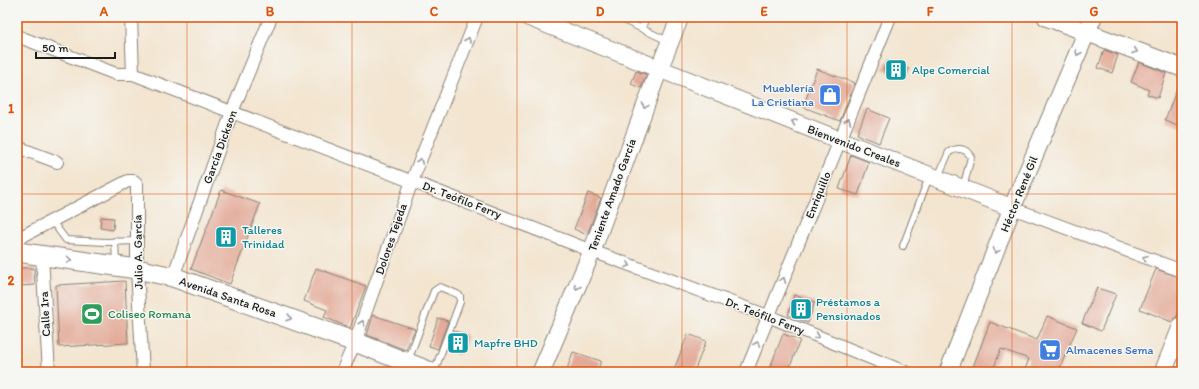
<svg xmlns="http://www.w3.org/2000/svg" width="1199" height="389" font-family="Itim,sans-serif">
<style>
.building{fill:#e3aa98}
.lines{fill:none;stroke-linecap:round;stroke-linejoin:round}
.lane-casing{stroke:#888076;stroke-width:8}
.street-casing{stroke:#888076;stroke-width:14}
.secondary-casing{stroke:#888076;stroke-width:19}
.primary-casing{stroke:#888076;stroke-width:21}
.lane{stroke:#fff;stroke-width:6}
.street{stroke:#fff;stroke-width:12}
.secondary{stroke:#fff;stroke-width:17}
.primary{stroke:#fff;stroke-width:19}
.oneway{stroke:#999}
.grid{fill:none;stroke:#de560d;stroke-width:1;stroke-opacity:0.55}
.labels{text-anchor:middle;stroke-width:3;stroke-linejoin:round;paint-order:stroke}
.culture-label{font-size:12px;fill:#0d838f;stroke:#f6f6f2;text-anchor:start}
.shop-label{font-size:12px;fill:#366cbe;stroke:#f6f6f2;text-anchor:end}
.street-label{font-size:12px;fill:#1c1c1c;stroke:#f6f6f2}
.leisure-label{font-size:12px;fill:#27864d;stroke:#f6f6f2;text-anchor:start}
.neatline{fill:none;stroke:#de560d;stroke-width:1.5}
.grid-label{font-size:13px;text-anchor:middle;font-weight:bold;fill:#de560d}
</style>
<rect width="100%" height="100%" fill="#f6f6f2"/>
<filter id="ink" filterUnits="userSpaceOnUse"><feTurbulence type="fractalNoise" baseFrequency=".025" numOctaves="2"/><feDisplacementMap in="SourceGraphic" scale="8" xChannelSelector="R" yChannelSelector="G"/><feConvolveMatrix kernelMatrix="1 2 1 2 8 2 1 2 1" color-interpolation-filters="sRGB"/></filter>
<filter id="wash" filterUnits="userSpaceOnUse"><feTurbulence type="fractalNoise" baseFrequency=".012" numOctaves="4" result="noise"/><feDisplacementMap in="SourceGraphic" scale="16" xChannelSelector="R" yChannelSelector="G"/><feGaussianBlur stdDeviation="0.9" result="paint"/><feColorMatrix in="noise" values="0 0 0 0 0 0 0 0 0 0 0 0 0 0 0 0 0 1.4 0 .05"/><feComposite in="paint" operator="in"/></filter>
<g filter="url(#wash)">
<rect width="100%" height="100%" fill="#f3e5d0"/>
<g id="blocks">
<!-- building -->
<g class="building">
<path d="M 1104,50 L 1118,55 L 1112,73 L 1098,68 Z"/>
<path d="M 887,61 L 909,69 L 905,78 L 883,70 Z"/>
<path d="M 1139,62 L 1166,73 L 1158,98 L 1147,94 L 1149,90 L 1131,82 Z"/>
<path d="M 817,69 L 855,83 L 840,121 L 803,107 Z"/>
<path d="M 636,71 L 646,74 L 641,88 L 631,84 Z"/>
<path d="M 1181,78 L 1182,78 L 1182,127 L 1165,120 Z"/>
<path d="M 867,109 L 889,118 L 879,143 L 857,134 Z"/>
<path d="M 851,155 L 869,162 L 858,195 L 839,189 Z"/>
<path d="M 221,190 L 260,204 L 230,284 L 191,269 Z"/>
<path d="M 588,193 L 601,198 L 587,235 L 574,229 Z"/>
<path d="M 101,217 L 114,218 L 113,230 L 100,228 Z"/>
<path d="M 19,268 L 34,268 L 35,285 L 20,286 Z"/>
<path d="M 316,268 L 366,286 L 350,328 L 324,317 L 327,310 L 304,301 Z"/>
<path d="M 1156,269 L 1182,278 L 1182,305 L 1177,316 L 1172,322 L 1140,309 Z"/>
<path d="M 125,281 L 128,343 L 59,347 L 56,285 Z"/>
<path d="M 1097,288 L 1116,294 L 1101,331 L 1082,323 Z"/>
<path d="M 794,295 L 815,302 L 808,323 L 788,315 Z"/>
<path d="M 373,315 L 415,329 L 406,350 L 367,335 Z"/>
<path d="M 1047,316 L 1077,328 L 1058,372 L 1024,372 L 1029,359 L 1001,349 L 992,372 L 971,372 L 990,322 L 1037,340 Z"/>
<path d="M 438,318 L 448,321 L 438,349 L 429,346 Z"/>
<path d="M 454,331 L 468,336 L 462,354 L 447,349 Z"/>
<path d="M 688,334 L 706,341 L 694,372 L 673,372 Z"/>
<path d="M 783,334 L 800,340 L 788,372 L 775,372 L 769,370 Z"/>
<path d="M 573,352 L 601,361 L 597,372 L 566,372 Z"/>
</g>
</g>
</g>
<g filter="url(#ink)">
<use href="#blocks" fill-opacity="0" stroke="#888076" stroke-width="1"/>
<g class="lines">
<!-- lane casing -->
<g class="lane-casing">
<g id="lane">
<path d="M 617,17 L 668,41"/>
<path d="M 642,28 L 646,17"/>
<path d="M 938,177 L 949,152 C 958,147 966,148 971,157 L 963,188"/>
<path d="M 52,221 L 66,240 L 106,242 L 137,241"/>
<path d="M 115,241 L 116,264"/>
<path d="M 903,246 L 929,177"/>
<path d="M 408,361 L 434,291 L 440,287 L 457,294 L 460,296 L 460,302 L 434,372"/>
</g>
</g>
<!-- street casing -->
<g class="street-casing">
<g id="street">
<path d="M 131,17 L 133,74"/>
<path d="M 17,36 L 116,74 L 133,74 L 592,251 L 768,316 L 905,372"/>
<path d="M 17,147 L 57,162"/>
<path d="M 1012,208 L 1182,271"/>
<path d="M 17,239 L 128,181 L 134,181 L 137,184 L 137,269 L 143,372"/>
<path d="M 42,256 L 49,372"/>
<path d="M 173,277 L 232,112 L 271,17"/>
<path d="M 342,372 L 355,342 L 412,181 L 477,17"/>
<path d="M 746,372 L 890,17"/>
</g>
</g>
<!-- secondary casing -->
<g class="secondary-casing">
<g id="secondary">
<path d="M 528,17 L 1012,208"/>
<path d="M 1046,17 L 1182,68"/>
<path d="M 541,372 L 592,251 L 659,69 L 680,17"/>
<path d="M 948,372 L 1012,208 L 1093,17"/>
<path d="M 1163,372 L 1182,325"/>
</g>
</g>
<!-- primary casing -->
<g class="primary-casing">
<path id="primary" d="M 17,252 L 137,269 L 173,277 L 355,342 L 431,372"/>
</g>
<!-- lane -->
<use href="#lane" class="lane"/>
<!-- street -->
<use href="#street" class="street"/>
<!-- secondary -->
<use href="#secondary" class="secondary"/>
<!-- primary -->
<use href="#primary" class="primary"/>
</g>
<!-- one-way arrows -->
<defs><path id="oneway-chevron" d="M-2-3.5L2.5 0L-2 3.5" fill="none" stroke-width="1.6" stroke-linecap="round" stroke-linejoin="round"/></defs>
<g class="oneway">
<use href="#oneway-chevron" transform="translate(468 40) rotate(-68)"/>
<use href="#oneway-chevron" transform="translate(1135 51) rotate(20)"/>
<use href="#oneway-chevron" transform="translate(1078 53) rotate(113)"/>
<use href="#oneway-chevron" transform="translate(645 106) rotate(110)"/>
<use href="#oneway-chevron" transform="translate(848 121) rotate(-68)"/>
<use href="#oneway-chevron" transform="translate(794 122) rotate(-159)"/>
<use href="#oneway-chevron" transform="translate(420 161) rotate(-68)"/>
<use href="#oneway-chevron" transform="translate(996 251) rotate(111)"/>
<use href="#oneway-chevron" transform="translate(1145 258) rotate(-159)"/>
<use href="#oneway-chevron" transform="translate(69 260) rotate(7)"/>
<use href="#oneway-chevron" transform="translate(628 265) rotate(20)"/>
<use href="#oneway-chevron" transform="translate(783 280) rotate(-68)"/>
<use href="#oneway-chevron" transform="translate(577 287) rotate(113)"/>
<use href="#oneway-chevron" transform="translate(289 318) rotate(19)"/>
<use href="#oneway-chevron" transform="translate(362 323) rotate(-71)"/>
<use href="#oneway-chevron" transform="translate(817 336) rotate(22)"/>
<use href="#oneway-chevron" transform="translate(757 344) rotate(-68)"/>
</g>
</g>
<!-- grid -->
<path class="grid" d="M 187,17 L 187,372M 352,17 L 352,372M 517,17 L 517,372M 682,17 L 682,372M 847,17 L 847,372M 1012,17 L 1012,372M 17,194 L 1182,194"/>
<!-- icons -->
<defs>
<g id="building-square" transform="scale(1.15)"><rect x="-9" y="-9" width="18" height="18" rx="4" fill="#0f9aa8" stroke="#f6f6f2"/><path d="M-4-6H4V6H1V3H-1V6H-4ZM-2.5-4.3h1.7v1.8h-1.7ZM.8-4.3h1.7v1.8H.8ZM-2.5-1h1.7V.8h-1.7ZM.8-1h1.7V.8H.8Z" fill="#fff"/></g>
<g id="shop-square" transform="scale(1.15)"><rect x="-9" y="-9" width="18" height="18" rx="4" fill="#3f7fe0" stroke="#f6f6f2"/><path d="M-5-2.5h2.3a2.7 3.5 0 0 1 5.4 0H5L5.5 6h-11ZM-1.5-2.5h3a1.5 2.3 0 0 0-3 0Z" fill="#fff"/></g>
<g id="stadium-square" transform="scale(1.15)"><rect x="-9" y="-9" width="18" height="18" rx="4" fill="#2e9e5b" stroke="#f6f6f2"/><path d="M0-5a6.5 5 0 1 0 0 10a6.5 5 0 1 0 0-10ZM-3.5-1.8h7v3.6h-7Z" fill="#fff"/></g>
<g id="supermarket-square" transform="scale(1.15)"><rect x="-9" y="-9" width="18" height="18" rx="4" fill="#3f7fe0" stroke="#f6f6f2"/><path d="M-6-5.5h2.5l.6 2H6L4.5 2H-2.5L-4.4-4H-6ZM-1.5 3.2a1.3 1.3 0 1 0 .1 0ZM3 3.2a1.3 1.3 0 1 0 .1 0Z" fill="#fff"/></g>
</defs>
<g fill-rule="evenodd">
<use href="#building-square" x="896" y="70"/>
<use href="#shop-square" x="830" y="95"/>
<use href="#building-square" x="226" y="237"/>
<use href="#building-square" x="801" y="309"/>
<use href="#stadium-square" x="92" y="314"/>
<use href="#building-square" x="458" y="343"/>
<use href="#supermarket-square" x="1050" y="350"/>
</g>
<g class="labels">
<!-- culture labels -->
<g class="culture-label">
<text x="912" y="74">Alpe Comercial</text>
<text x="242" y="234">Talleres<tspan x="242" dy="14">Trinidad</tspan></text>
<text x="816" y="306">Préstamos a<tspan x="816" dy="14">Pensionados</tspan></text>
<text x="474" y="347">Mapfre BHD</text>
</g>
<!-- shop labels -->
<g class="shop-label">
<text x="814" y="92">Mueblería<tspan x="814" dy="14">La Cristiana</tspan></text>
<text x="1066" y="354" text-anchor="start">Almacenes Sema</text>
</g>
<!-- street labels -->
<g class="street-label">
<text transform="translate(854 146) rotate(21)" y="4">Bienvenido Creales</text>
<text transform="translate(220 147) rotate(-70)" y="4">García Dickson</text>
<text transform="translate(1019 194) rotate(-68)" y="4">Héctor René Gil</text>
<text transform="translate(612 195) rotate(-70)" y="4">Teniente Amado García</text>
<text transform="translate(818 195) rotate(-68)" y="4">Enriquillo</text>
<text transform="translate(462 200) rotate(21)" y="4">Dr. Teófilo Ferry</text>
<text transform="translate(391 239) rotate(-71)" y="4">Dolores Tejeda</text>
<text transform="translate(138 252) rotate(-91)" y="4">Julio A. García</text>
<text transform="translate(228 297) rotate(19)" y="4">Avenida Santa Rosa</text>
<text transform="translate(45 314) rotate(-93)" y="4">Calle 1ra</text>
<text transform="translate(765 316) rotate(21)" y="4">Dr. Teófilo Ferry</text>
</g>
<!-- leisure labels -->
<g class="leisure-label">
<text x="108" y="318">Coliseo Romana</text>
</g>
</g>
<!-- margin -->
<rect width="1199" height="389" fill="none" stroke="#f6f6f2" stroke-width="44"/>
<!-- scale -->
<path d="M36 52v6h79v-6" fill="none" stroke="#1c1c1c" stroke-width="2"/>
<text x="42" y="52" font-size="12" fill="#1c1c1c" stroke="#f6f6f2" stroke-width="3" paint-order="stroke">50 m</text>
<rect x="22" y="22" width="1155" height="345" class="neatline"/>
<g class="grid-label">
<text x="104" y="16">A</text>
<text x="270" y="16">B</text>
<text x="434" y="16">C</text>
<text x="600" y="16">D</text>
<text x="764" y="16">E</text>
<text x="930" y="16">F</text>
<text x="1094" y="16">G</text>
<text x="11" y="113">1</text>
<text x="11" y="285">2</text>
</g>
</svg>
